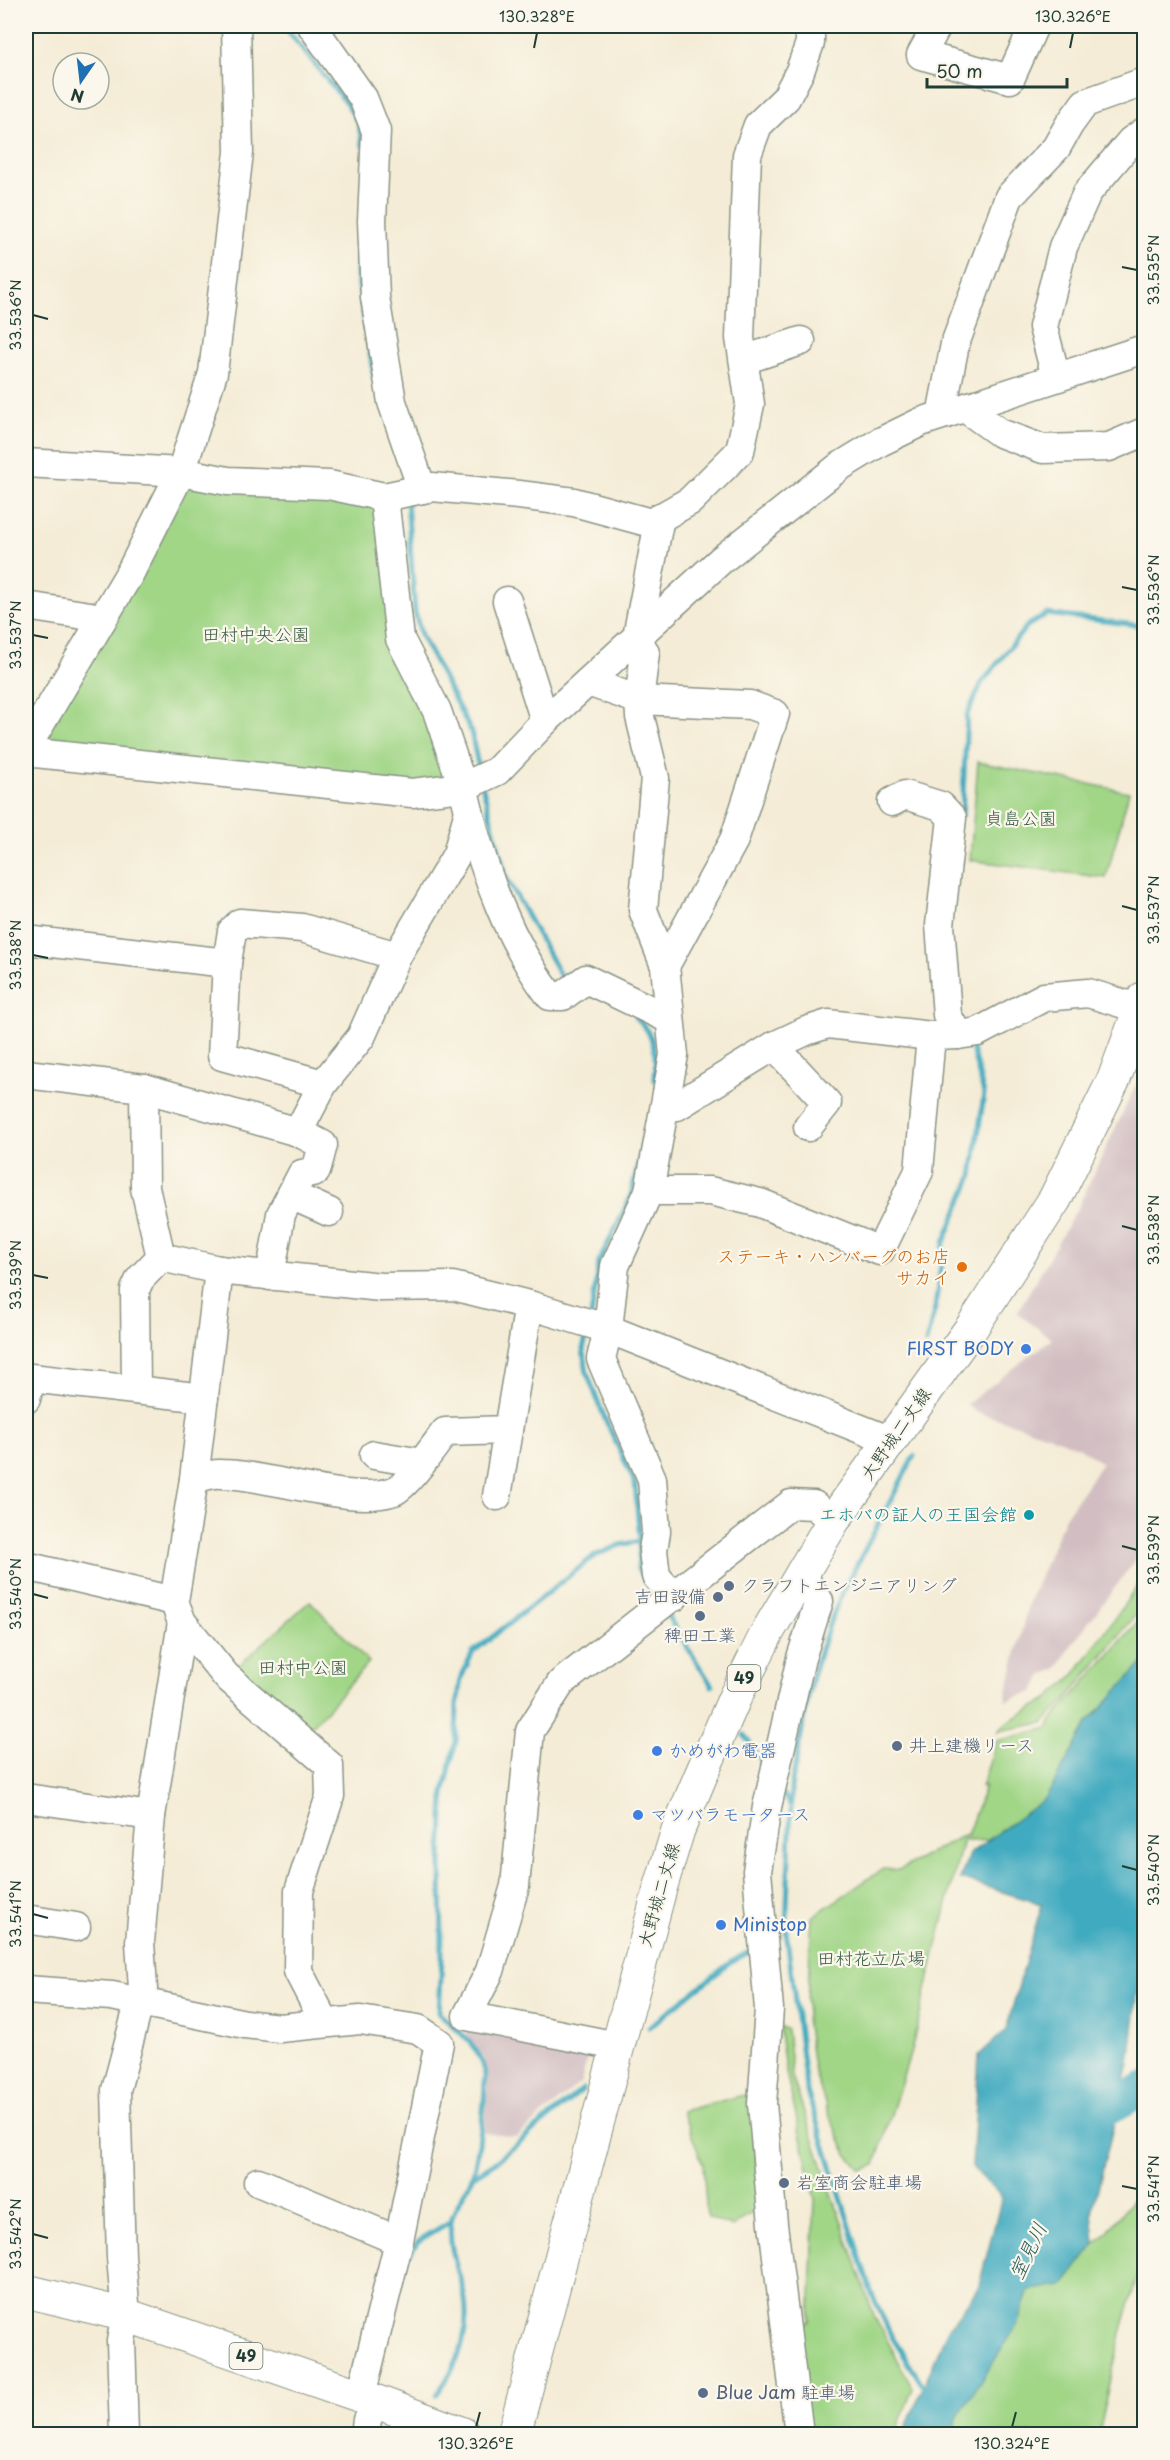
<svg xmlns="http://www.w3.org/2000/svg" width="1170" height="2460" font-family="'Playpen Sans','Klee One',sans-serif">
<style>
.industrial{fill:#d2bec2}
.green{fill:#a1d687;stroke:#608a5e;stroke-width:1.5}
.water{fill:#40aac0;stroke:#30747a;stroke-width:1.5}
.lines{fill:none;stroke-linecap:round;stroke-linejoin:round}
.stream{stroke:#40aac0;stroke-width:5}
.river{stroke:#40aac0;stroke-width:33}
.minor-casing{stroke:#8a9485;stroke-width:31}
.major-casing{stroke:#8a9485;stroke-width:35}
.minor{stroke:#fff;stroke-width:28}
.major{stroke:#fff;stroke-width:33}
.ticks{fill:none;stroke:#1f3d34;stroke-width:2}
.food-dot{fill:#e8710a;stroke:#fbf7ec;stroke-width:2}
.shop-dot{fill:#3f7fe0;stroke:#fbf7ec;stroke-width:2}
.culture-dot{fill:#0f9aa8;stroke:#fbf7ec;stroke-width:2}
.service-dot{fill:#5c6f8a;stroke:#fbf7ec;stroke-width:2}
.labels{text-anchor:middle;stroke-width:4.5;stroke-linejoin:round;paint-order:stroke}
.shield{fill:#fbf7ec;stroke:#61756b;stroke-width:1.5}
.shield-label{font-size:16px;font-weight:bold;fill:#1f3d34}
.park-label{font-size:18px;fill:#395c45;stroke:#fbf7ec}
.food-label{font-size:18px;fill:#c56008;stroke:#fbf7ec;text-anchor:end}
.shop-label{font-size:18px;fill:#366cbe;stroke:#fbf7ec;text-anchor:start}
.street-label{font-size:18px;fill:#1f3d34;stroke:#fbf7ec}
.culture-label{font-size:18px;fill:#0d838f;stroke:#fbf7ec;text-anchor:end}
.service-label{font-size:18px;fill:#4e5e75;stroke:#fbf7ec;text-anchor:start}
.water-label{font-size:20px;font-style:italic;fill:#295e5e;stroke:#fbf7ec}
.neatline{fill:none;stroke:#1f3d34;stroke-width:2}
.ticks-label{font-size:15px;text-anchor:middle;fill:#1f3d34}
</style>
<rect width="100%" height="100%" fill="#fbf7ec"/>
<filter id="ink" filterUnits="userSpaceOnUse"><feTurbulence type="fractalNoise" baseFrequency=".0167" numOctaves="2"/><feDisplacementMap in="SourceGraphic" scale="12" xChannelSelector="R" yChannelSelector="G"/><feConvolveMatrix kernelMatrix="1 2 1 2 8 2 1 2 1" color-interpolation-filters="sRGB"/></filter>
<filter id="wash" filterUnits="userSpaceOnUse"><feTurbulence type="fractalNoise" baseFrequency=".008" numOctaves="4" result="noise"/><feDisplacementMap in="SourceGraphic" scale="24" xChannelSelector="R" yChannelSelector="G"/><feGaussianBlur stdDeviation="1.35" result="paint"/><feColorMatrix in="noise" values="0 0 0 0 0 0 0 0 0 0 0 0 0 0 0 0 0 1.4 0 .05"/><feComposite in="paint" operator="in"/></filter>
<g filter="url(#wash)">
<rect width="100%" height="100%" fill="#f4ecd6"/>
<!-- industrial -->
<g class="industrial">
<path d="M 1144,1068 L 1144,1549 L 1070,1647 L 1057,1669 L 1044,1674 L 1033,1692 L 1005,1701 L 1028,1604 L 1065,1517 L 1102,1463 L 1080,1448 L 1048,1435 L 974,1411 L 967,1404 L 1052,1339 L 1017,1313 L 1078,1207 Z"/>
<path d="M 467,2029 L 588,2055 L 581,2082 L 517,2137 L 484,2133 L 488,2086 L 485,2059 L 466,2033 Z"/>
</g>
<!-- green -->
<g class="green">
<path d="M 186,480 L 378,502 L 393,640 L 453,780 L 412,785 L 35,748 Z"/>
<path d="M 978,762 L 1129,792 L 1106,878 L 970,860 Z"/>
<path d="M 1144,1577 L 1144,1605 L 1065,1701 L 1043,1723 L 998,1731 L 1006,1723 L 1048,1699 L 1074,1675 Z"/>
<path d="M 310,1601 L 369,1662 L 305,1734 L 237,1667 Z"/>
<path d="M 1144,1615 L 1144,1672 L 1049,1806 L 997,1840 L 965,1841 L 985,1786 L 981,1787 L 997,1741 L 1048,1728 L 1051,1721 Z"/>
<path d="M 964,1835 L 911,2051 L 875,2165 L 861,2170 L 847,2154 L 829,2115 L 813,2067 L 806,2018 L 812,1917 L 883,1869 L 899,1870 Z"/>
<path d="M 779,2026 L 787,2030 L 792,2077 L 874,2316 L 913,2388 L 895,2434 L 808,2434 L 794,2331 L 810,2321 L 815,2199 L 785,2068 Z"/>
<path d="M 752,2093 L 759,2207 L 733,2227 L 707,2217 L 703,2164 L 682,2111 Z"/>
<path d="M 1144,2185 L 1144,2253 L 1121,2333 L 1099,2434 L 946,2434 L 1025,2281 L 1059,2276 L 1108,2232 Z"/>
</g>
<!-- water -->
<path class="water" d="M 1144,1662 L 1144,1964 L 1139,1981 L 1129,2063 L 1092,2212 L 1095,2243 L 1063,2286 L 1029,2290 L 1017,2326 L 958,2416 L 952,2434 L 903,2434 L 948,2329 L 978,2289 L 1002,2197 L 972,2167 L 979,2055 L 1006,2030 L 1042,1904 L 960,1879 L 969,1854 L 1046,1798 L 1088,1722 Z"/>
<g class="lines">
<!-- stream -->
<g class="stream">
<path d="M 284,26 L 347,104 L 358,122 L 363,146"/>
<path d="M 359,236 L 357,274 L 374,378"/>
<path d="M 407,500 L 415,612 L 421,635 L 471,731 L 479,770"/>
<path d="M 483,788 L 506,877 L 561,977 L 567,980"/>
<path d="M 962,814 L 967,715 L 981,684 L 1027,626 L 1047,614 L 1144,626"/>
<path d="M 636,1018 C 655,1033 657,1057 655,1080"/>
<path d="M 591,1316 L 599,1262 L 630,1198 L 646,1131"/>
<path d="M 588,1331 L 583,1349 L 587,1373 L 605,1419 L 635,1483 L 640,1541 L 638,1569 L 644,1578"/>
<path d="M 926,1343 L 935,1308 L 944,1242 L 972,1176 L 984,1094 L 970,1041"/>
<path d="M 665,1612 L 712,1686"/>
<path d="M 744,1735 L 766,1767"/>
<path d="M 780,1790 L 791,1806 L 786,1930 L 806,2088 L 871,2292 L 892,2337 L 926,2390"/>
<path d="M 791,1805 L 791,1787 L 812,1677 L 830,1622 L 842,1593 L 914,1456"/>
<path d="M 649,2027 L 731,1962 L 756,1948"/>
<path d="M 472,2177 L 497,2161 L 583,2089"/>
<path d="M 409,2255 L 418,2241 L 451,2221"/>
<path d="M 436,2395 C 461,2363 473,2325 462,2285 C 456,2265 448,2244 451,2222 C 453,2207 467,2192 472,2177 C 478,2158 488,2087 484,2068 C 478,2044 456,2030 439,2013 L 442,1958 L 441,1864 L 444,1793 L 456,1741 L 457,1705 L 461,1678 L 473,1652 L 594,1556 L 620,1545 L 640,1541"/>
</g>
<!-- river -->
<path class="river" d="M 1086,2132 L 1094,2117 L 1144,2088"/>
</g>
</g>
<g filter="url(#ink)">
<g class="lines">
<!-- minor casing -->
<g class="minor-casing">
<g id="minor">
<path d="M 312,26 L 363,98 L 376,131 L 372,221 L 375,297 L 392,402 L 422,489"/>
<path d="M 937,26 L 921,55 L 1010,79 L 1034,26"/>
<path d="M 744,360 L 801,341"/>
<path d="M 1056,377 L 1043,327 L 1063,247 L 1087,193 L 1131,141 L 1144,132"/>
<path d="M 969,406 L 972,413 L 1000,433 L 1043,449 L 1109,447 L 1144,432"/>
<path d="M 946,414 L 943,405 L 955,344 L 1009,197 L 1056,148 L 1069,125 L 1085,103 L 1144,82"/>
<path d="M 26,463 L 181,472 L 228,481 L 329,485 L 384,497 L 432,487 L 519,495 L 574,502 L 651,523 L 690,501 L 740,451 L 750,404 L 740,338 L 747,155 L 758,125 L 786,98 L 800,71 L 810,43 L 810,26"/>
<path d="M 660,517 L 637,637 L 645,653 L 639,700 L 640,717 L 655,778 L 643,910 L 665,966 L 674,1055 L 649,1191 L 615,1266 L 608,1329 L 601,1359 L 652,1479 L 656,1532 L 653,1550 L 656,1576 L 674,1597"/>
<path d="M 507,601 L 545,721"/>
<path d="M 26,606 L 103,618"/>
<path d="M 588,682 L 639,700 L 750,705 L 775,714 L 734,840 L 665,966"/>
<path d="M 26,748 L 131,571 L 181,472 L 213,373 L 239,152 L 236,26"/>
<path d="M 26,752 L 412,793 L 463,787 L 497,771 L 545,721 L 721,560 L 839,467 L 880,442 L 921,422 L 1144,349"/>
<path d="M 469,812 C 486,878 509,941 550,996 L 563,996 L 586,979 L 669,1019"/>
<path d="M 26,940 L 227,963"/>
<path d="M 958,1035 L 978,1032 L 1044,997 L 1088,993 L 1141,1009"/>
<path d="M 774,1046 L 827,1103 L 808,1127"/>
<path d="M 26,1074 L 144,1088 L 145,1188 L 161,1257 L 219,1270 L 381,1287 L 453,1286 L 529,1305 L 608,1329 L 891,1441"/>
<path d="M 323,1084 L 222,1056 L 227,963 L 232,931 L 240,923 L 302,928 L 397,956"/>
<path d="M 144,1088 L 298,1132"/>
<path d="M 666,1107 L 677,1106 L 774,1046 L 806,1031 L 828,1024 L 931,1036 L 958,1035 L 947,1015 L 940,925 L 952,818 L 941,806 L 905,795 L 892,802"/>
<path d="M 649,1191 L 710,1191 L 760,1203 L 880,1251 L 919,1171 L 931,1036"/>
<path d="M 291,1195 L 329,1212"/>
<path d="M 270,1276 L 281,1214 L 302,1174 L 316,1171 L 323,1145 L 298,1132 L 323,1084 L 361,1037 L 397,956 L 457,854 L 469,811 L 463,787 L 437,711 L 400,639 L 384,497"/>
<path d="M 136,1390 L 135,1290 L 140,1279 L 161,1257"/>
<path d="M 26,1399 L 31,1378 L 204,1398"/>
<path d="M 374,1455 L 422,1463"/>
<path d="M 194,1479 L 219,1270"/>
<path d="M 497,1496 L 508,1430"/>
<path d="M 26,1566 L 174,1601"/>
<path d="M 26,1798 L 151,1816"/>
<path d="M 26,1919 L 76,1927"/>
<path d="M 26,1990 L 112,1996 L 245,2024 L 280,2028 L 360,2020 L 418,2029 L 439,2043 L 399,2241 L 361,2396"/>
<path d="M 325,2023 L 298,1971 L 299,1891 L 330,1796 L 329,1765 L 226,1676 L 182,1622 L 174,1601 L 194,1479 C 202,1477 212,1473 221,1474 C 268,1474 352,1506 394,1491 C 406,1487 436,1444 445,1432 L 508,1430 L 529,1305"/>
<path d="M 617,2046 L 467,2016 L 490,1971 L 515,1886 L 530,1731 L 561,1683 L 791,1504 L 814,1505 L 833,1521"/>
<path d="M 258,2182 L 399,2241"/>
<path d="M 124,2434 L 121,2341 L 126,2315 L 121,2257 L 116,2090 L 143,1989 L 140,1942 L 151,1816 L 182,1622"/>
<path d="M 365,2434 L 367,2420 L 374,2401"/>
<path d="M 799,2434 L 773,2224 L 762,2104 L 769,2009 L 757,1871 L 767,1807 L 801,1658 L 819,1601 L 809,1589 L 803,1569"/>
</g>
</g>
<!-- major casing -->
<g class="major-casing">
<g id="major">
<path d="M 26,2291 L 126,2315 L 361,2396 L 463,2434"/>
<path d="M 514,2434 L 660,1889 L 678,1830 L 701,1775 L 735,1697 L 768,1631 L 833,1521 L 972,1327 L 1055,1199 L 1114,1079 L 1144,998"/>
</g>
</g>
<!-- minor -->
<use href="#minor" class="minor"/>
<!-- major -->
<use href="#major" class="major"/>
</g>
</g>
<!-- ticks -->
<path class="ticks" d="M 534,48 L 537,33M 1070,48 L 1073,33M 1122,267 L 1137,270M 33,315 L 48,319M 1122,587 L 1137,590M 33,635 L 48,638M 1122,906 L 1137,910M 33,955 L 48,958M 1122,1226 L 1137,1230M 33,1275 L 48,1278M 1122,1546 L 1137,1550M 33,1594 L 48,1598M 1122,1866 L 1137,1870M 33,1914 L 48,1918M 1122,2186 L 1137,2189M 33,2234 L 48,2238M 476,2427 L 480,2412M 1012,2427 L 1016,2412"/>
<!-- markers -->
<circle class="food-dot" cx="962" cy="1267" r="6"/>
<g class="shop-dot">
<circle cx="1026" cy="1349" r="6"/>
<circle cx="657" cy="1751" r="6"/>
<circle cx="638" cy="1815" r="6"/>
<circle cx="721" cy="1925" r="6"/>
</g>
<circle class="culture-dot" cx="1029" cy="1515" r="6"/>
<g class="service-dot">
<circle cx="729" cy="1586" r="6"/>
<circle cx="718" cy="1597" r="6"/>
<circle cx="700" cy="1616" r="6"/>
<circle cx="897" cy="1746" r="6"/>
<circle cx="784" cy="2183" r="6"/>
<circle cx="703" cy="2393" r="6"/>
</g>
<g class="labels">
<!-- shield labels -->
<g class="shield">
<rect x="727.5" y="1665" width="33" height="26" rx="4.5"/>
<rect x="229.5" y="2343" width="33" height="26" rx="4.5"/>
</g>
<g class="shield-label">
<text x="744" y="1684">49</text>
<text x="246" y="2362">49</text>
</g>
<!-- park labels -->
<g class="park-label">
<text x="256" y="641">田村中央公園</text>
<text x="1021" y="825">貞島公園</text>
<text x="303" y="1674">田村中公園</text>
<text x="871" y="1965">田村花立広場</text>
</g>
<!-- food labels -->
<g class="food-label">
<text x="950" y="1263">ステーキ・ハンバーグのお店<tspan x="950" dy="21">サカイ</tspan></text>
</g>
<!-- shop labels -->
<g class="shop-label">
<text x="1014" y="1355" text-anchor="end">FIRST BODY</text>
<text x="669" y="1757">かめがわ電器</text>
<text x="650" y="1821">マツバラモータース</text>
<text x="733" y="1931">Ministop</text>
</g>
<!-- street labels -->
<g class="street-label">
<text transform="translate(896 1434) rotate(-55)" y="6">大野城二丈線</text>
<text transform="translate(659 1895) rotate(-74)" y="6">大野城二丈線</text>
</g>
<!-- culture labels -->
<g class="culture-label">
<text x="1017" y="1521">エホバの証人の王国会館</text>
</g>
<!-- service labels -->
<g class="service-label">
<text x="741" y="1592">クラフトエンジニアリング</text>
<text x="706" y="1603" text-anchor="end">吉田設備</text>
<text x="700" y="1642" text-anchor="middle">稗田工業</text>
<text x="909" y="1752">井上建機リース</text>
<text x="796" y="2189">岩室商会駐車場</text>
<text x="715" y="2399">Blue Jam 駐車場</text>
</g>
<!-- water labels -->
<g class="water-label">
<text transform="translate(1028 2251) rotate(-64)" y="7">室見川</text>
</g>
</g>
<!-- margin -->
<rect width="1170" height="2460" fill="none" stroke="#fbf7ec" stroke-width="66"/>
<!-- north arrow -->
<g transform="translate(81 81) rotate(194)"><circle r="28" fill="#fbf7ec" stroke="#a3ada2" stroke-width="1.5"/>
<path d="M0-4.5L10 22L0 15L-10 22Z" fill="#1f6fb2"/>
<text y="-9" font-size="16" font-weight="bold" text-anchor="middle" fill="#1f3d34">N</text>
</g>
<!-- scale -->
<path d="M927 78v9h140v-9" fill="none" stroke="#1f3d34" stroke-width="3"/>
<text x="936" y="78" font-size="18" fill="#1f3d34" stroke="#fbf7ec" stroke-width="4.5" paint-order="stroke">50 m</text>
<rect x="33" y="33" width="1104" height="2394" class="neatline"/>
<g class="ticks-label">
<text x="537" y="22">130.328°E</text>
<text x="1073" y="22">130.326°E</text>
<text transform="translate(1154 270) rotate(-90)" y="5">33.535°N</text>
<text transform="translate(16 315) rotate(-90)" y="5">33.536°N</text>
<text transform="translate(1154 590) rotate(-90)" y="5">33.536°N</text>
<text transform="translate(16 635) rotate(-90)" y="5">33.537°N</text>
<text transform="translate(1154 910) rotate(-90)" y="5">33.537°N</text>
<text transform="translate(16 955) rotate(-90)" y="5">33.538°N</text>
<text transform="translate(1154 1230) rotate(-90)" y="5">33.538°N</text>
<text transform="translate(16 1275) rotate(-90)" y="5">33.539°N</text>
<text transform="translate(1154 1550) rotate(-90)" y="5">33.539°N</text>
<text transform="translate(16 1594) rotate(-90)" y="5">33.540°N</text>
<text transform="translate(1154 1870) rotate(-90)" y="5">33.540°N</text>
<text transform="translate(16 1914) rotate(-90)" y="5">33.541°N</text>
<text transform="translate(1154 2189) rotate(-90)" y="5">33.541°N</text>
<text transform="translate(16 2234) rotate(-90)" y="5">33.542°N</text>
<text x="476" y="2449">130.326°E</text>
<text x="1012" y="2449">130.324°E</text>
</g>
</svg>
